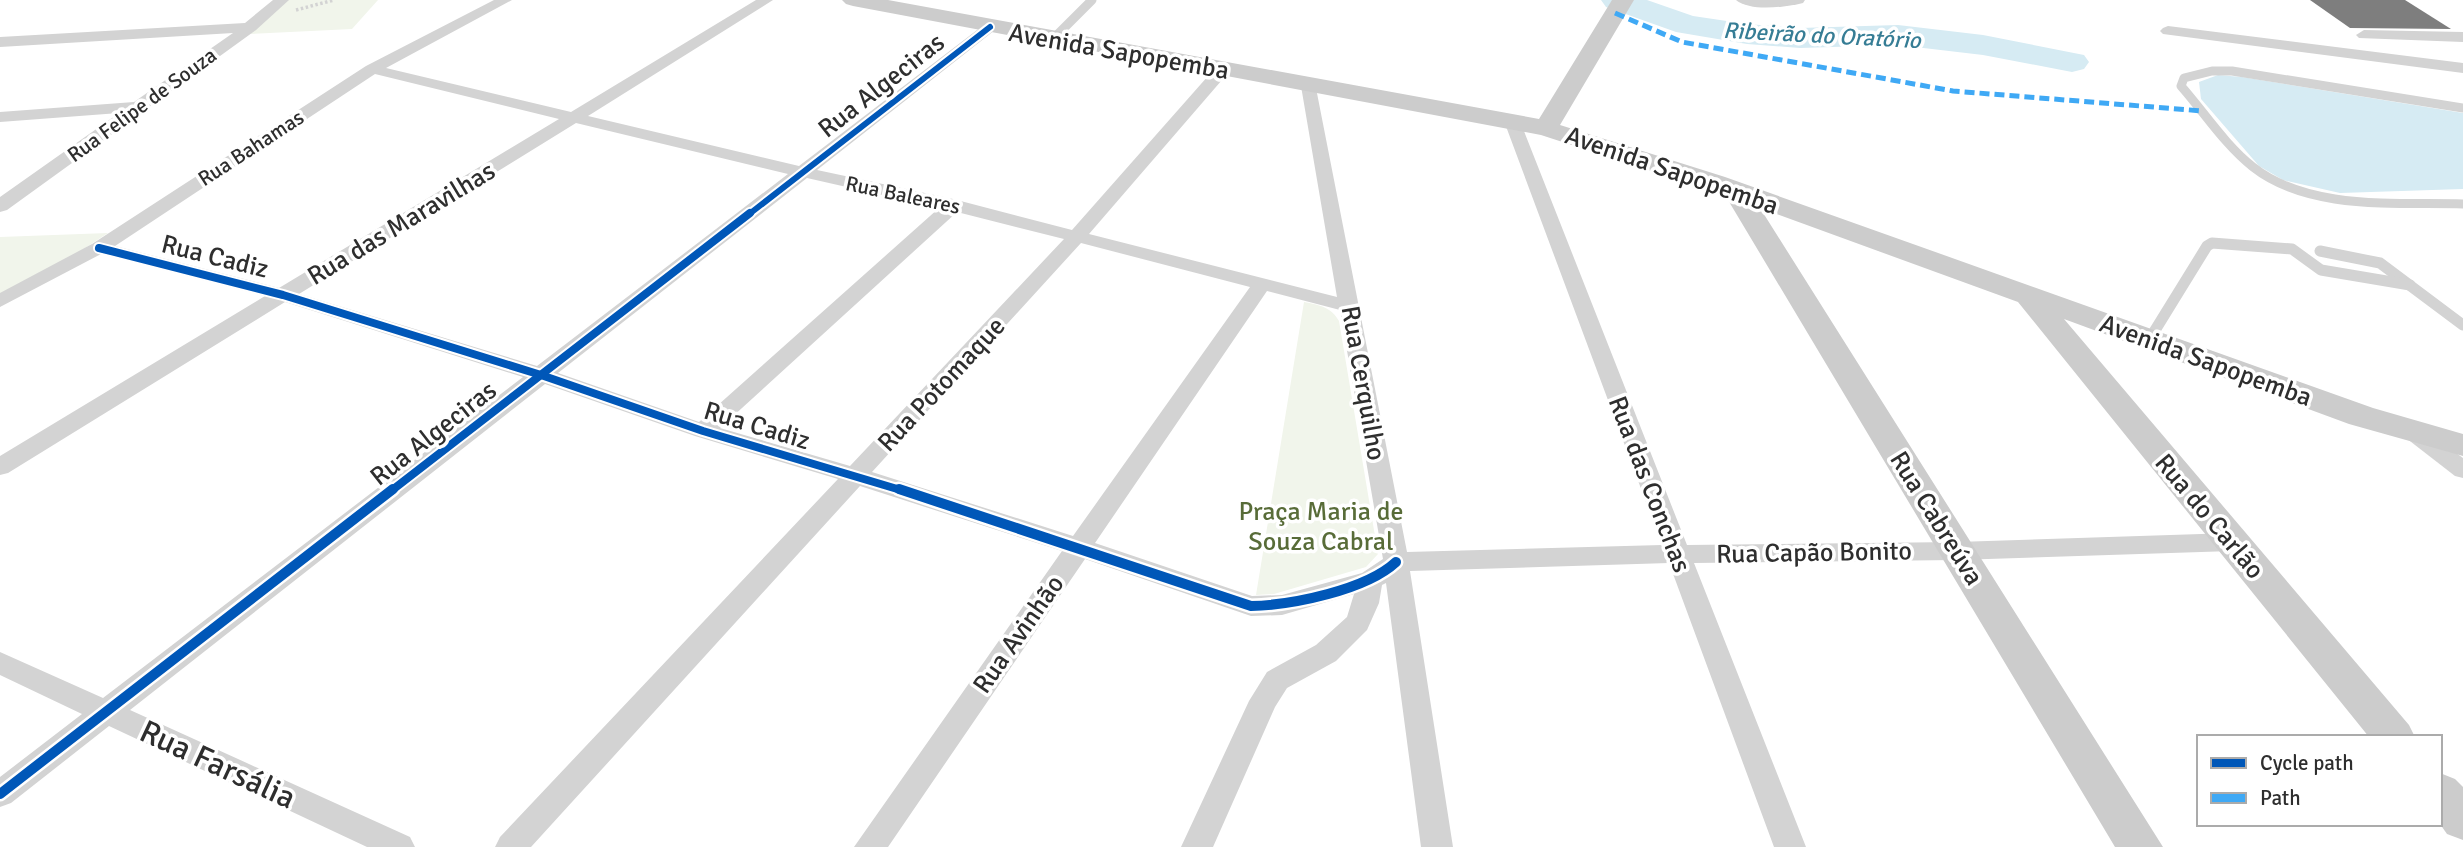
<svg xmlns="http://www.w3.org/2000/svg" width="2463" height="847" font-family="Signika,sans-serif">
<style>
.green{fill:#f1f5eb}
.water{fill:#d6ebf3}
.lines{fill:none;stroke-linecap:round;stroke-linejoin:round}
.river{fill:#d6ebf3;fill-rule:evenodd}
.building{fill:#7e7e7e}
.path{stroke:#d3d3d3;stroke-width:3.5;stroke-dasharray:2.5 2.5;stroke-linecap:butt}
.lane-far1{stroke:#d3d3d3;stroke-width:9}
.lane{stroke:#d3d3d3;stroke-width:11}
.street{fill:#d3d3d3;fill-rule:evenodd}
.secondary{fill:#ccc;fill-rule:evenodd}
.quiet{stroke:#3fa9f5;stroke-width:5;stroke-dasharray:10 5;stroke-linecap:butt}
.cycleway-far2-casing{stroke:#fff;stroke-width:10}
.cycleway-far1-casing{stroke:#fff;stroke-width:12}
.cycleway-casing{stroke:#fff;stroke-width:15}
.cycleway-far2{stroke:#0057b8;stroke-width:6}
.cycleway-far1{stroke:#0057b8;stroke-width:8}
.cycleway{stroke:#0057b8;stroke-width:10}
.labels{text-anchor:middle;stroke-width:7;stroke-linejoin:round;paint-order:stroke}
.far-street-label{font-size:21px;fill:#2e2e2e;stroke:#fff}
.far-water-label{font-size:23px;font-style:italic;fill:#367d95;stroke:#fff}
.street-label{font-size:26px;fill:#2e2e2e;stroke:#fff}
.park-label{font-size:26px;fill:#586c38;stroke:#fff}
.near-street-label{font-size:32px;fill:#2e2e2e;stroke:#fff}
</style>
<rect width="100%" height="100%" fill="#fff"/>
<!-- green -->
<g class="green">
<path d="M 288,0 L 378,0 L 352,29 L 250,34 Z"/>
<path d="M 108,233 L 79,252 L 0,294 L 0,237 Z"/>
<path d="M 1304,302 C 1320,305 1331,307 1339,321 L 1378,554 L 1366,567 L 1274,594 L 1256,595 Z"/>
</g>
<!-- water -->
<path class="water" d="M 2218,75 L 2242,77 L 2463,113 L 2463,189 L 2340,193 L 2283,180 L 2259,166 L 2201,99 L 2199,82 Z"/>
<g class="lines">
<!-- river -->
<path class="river" d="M 1601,0 L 1647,0 L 1693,16 L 1747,24 L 1800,28 L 1898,25 L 1983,35 L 2084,55 L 2089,62 L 2084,69 L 2072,72 L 1983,55 L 1898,45 L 1800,48 L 1747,44 L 1676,32 L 1606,7 Z"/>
</g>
<!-- building -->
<path class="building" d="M 2310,0 L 2405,0 L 2451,29 L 2350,28 Z"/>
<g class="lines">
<!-- path -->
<path class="path" d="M 296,10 L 334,0"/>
<!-- lane-far1 -->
<g class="lane-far1">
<path d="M 1054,38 L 1092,0"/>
<path d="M 2463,108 L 2232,71 L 2212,71 L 2184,78 L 2181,86 C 2204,112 2225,145 2253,167 C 2309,211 2396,202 2463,204"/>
</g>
<!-- lane -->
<g class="lane">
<path d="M 2320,251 L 2380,263 L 2463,325"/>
<path d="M 2149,340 L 2207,246 L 2212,243 L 2292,249 L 2321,270 L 2410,285"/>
</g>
<!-- street -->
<g class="street">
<path d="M 273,0 L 289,0 L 256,30 L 7,210 L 0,212 L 0,197 L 119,113 L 0,122 L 0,112 L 134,102 L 233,33 L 0,47 L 0,37 L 245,23 Z"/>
<path d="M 494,0 L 512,0 L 386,68 L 571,112 L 756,0 L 773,0 L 588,116 L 799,166 L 985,24 L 995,24 L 997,27 L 995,30 L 817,170 L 953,199 L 1072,230 L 1216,67 L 1228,67 L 1230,70 L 1228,73 L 1089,234 L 1337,297 L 1301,86 L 1303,83 L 1315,83 L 1407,552 L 1662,545 L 1504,121 L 1512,116 L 1520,121 L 1687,545 L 1957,542 L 2232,533 L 2241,536 L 2245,542 L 2241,548 L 2232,551 L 1957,560 L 1694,563 L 1806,847 L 1774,847 L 1669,563 L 1410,571 L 1453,847 L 1421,847 L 1386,583 L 1382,585 L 1379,603 L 1367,630 L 1336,661 L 1287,688 L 1275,707 L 1213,847 L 1181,847 L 1249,701 L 1267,672 L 1316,645 L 1347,617 L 1354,594 L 1282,615 L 1251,616 L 1085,559 L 888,847 L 854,847 L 1062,551 L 860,486 L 531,847 L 495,847 L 500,837 L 838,479 L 695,436 L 545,384 L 130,710 L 410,837 L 415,847 L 367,847 L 109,726 L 11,803 L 0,807 L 0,777 L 82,714 L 0,675 L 0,652 L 103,698 L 523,377 L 285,302 L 8,473 L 0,475 L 0,456 L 265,296 L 101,254 L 0,307 L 0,293 L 92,244 L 366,66 ZM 375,74 L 559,119 L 279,288 L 115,246 ZM 576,123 L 788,174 L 537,366 L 299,294 ZM 807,178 L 939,208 L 699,422 L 558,373 ZM 957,212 L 1064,239 L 850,466 L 720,428 ZM 1081,243 L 1250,287 L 1073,536 L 872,472 ZM 1267,291 L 1340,310 L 1383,559 L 1362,573 L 1282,595 L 1252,596 L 1095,543 Z"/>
<path d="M 1736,0 L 1805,0 L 1803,3 C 1786,7 1750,12 1736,0 Z"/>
<path d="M 2168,26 L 2463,63 L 2463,73 L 2163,34 L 2160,31 L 2163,28 Z"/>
<path d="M 2364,30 L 2463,32 L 2463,42 L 2359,38 L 2356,35 Z"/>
<path d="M 2414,425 L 2422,428 L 2463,458 L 2463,478 L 2455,476 L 2406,438 L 2403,433 L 2406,428 Z"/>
</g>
<!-- secondary -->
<g class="secondary">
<path d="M 842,0 L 888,0 L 1539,119 L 1612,0 L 1634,0 L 1560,125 L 1725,177 L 2373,408 L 2463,434 L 2463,456 L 2349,424 L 2064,319 L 2409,725 L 2415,737 L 2369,737 L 2018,302 L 1760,208 L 2163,847 L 2115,847 L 1725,195 L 1541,135 L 853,6 L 846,4 Z"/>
<path d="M 2440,773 L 2455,779 L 2463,787 L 2463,840 L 2447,834 L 2440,824 Z"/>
</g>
<!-- quiet -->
<path class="quiet" d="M 1615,13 L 1682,42 L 1953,91 L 2203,111"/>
<!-- cycleway-far2 casing -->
<g class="cycleway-far2-casing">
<path id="cycleway-far2" d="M 748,215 L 990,27"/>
</g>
<!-- cycleway-far1 casing -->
<g class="cycleway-far1-casing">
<g id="cycleway-far1">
<path d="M 99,248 L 283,295 L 541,375 L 703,431 L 904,491"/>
<path d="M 391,491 L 750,213"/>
</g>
</g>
<!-- cycleway casing -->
<g class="cycleway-casing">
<g id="cycleway">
<path d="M 899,489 L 1251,606 C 1292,605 1366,590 1396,562"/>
<path d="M 0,794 L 393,489"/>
</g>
</g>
<!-- cycleway-far2 -->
<use href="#cycleway-far2" class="cycleway-far2"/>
<!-- cycleway-far1 -->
<use href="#cycleway-far1" class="cycleway-far1"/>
<!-- cycleway -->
<use href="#cycleway" class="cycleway"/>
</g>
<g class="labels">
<!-- far-street labels -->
<g class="far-street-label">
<text transform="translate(142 105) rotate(-36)" y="7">Rua Felipe de Souza</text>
<text transform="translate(251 148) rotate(-33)" y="7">Rua Bahamas</text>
<text transform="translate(903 195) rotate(12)" y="7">Rua Baleares</text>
</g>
<!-- far-water labels -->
<g class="far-water-label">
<text transform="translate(1822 35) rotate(3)" y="8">Ribeirão do Oratório</text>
</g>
<!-- street labels -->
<g class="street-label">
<text transform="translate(1119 51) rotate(10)" y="9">Avenida Sapopemba</text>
<text transform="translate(881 85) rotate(-38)" y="9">Rua Algeciras</text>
<text transform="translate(1672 170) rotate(19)" y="9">Avenida Sapopemba</text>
<text transform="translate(401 223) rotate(-31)" y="9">Rua das Maravilhas</text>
<text transform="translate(215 256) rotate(14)" y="9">Rua Cadiz</text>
<text transform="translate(2206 360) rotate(20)" y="9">Avenida Sapopemba</text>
<text transform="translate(1364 383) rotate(80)" y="9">Rua Cerquilho</text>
<text transform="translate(941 384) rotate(-47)" y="9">Rua Potomaque</text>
<text transform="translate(757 425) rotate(17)" y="9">Rua Cadiz</text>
<text transform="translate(433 433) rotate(-38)" y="9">Rua Algeciras</text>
<text transform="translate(1650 484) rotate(69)" y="9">Rua das Conchas</text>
<text transform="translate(2210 516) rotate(50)" y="9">Rua do Carlão</text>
<text transform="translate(1937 518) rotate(58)" y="9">Rua Cabreúva</text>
<text transform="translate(1814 552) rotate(-1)" y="9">Rua Capão Bonito</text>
<text transform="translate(1018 634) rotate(-55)" y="9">Rua Avinhão</text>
</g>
<!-- park labels -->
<g class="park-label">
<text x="1321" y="520">Praça Maria de<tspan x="1321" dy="30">Souza Cabral</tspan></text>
</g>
<!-- near-street labels -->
<g class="near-street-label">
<text transform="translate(218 764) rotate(25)" y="11">Rua Farsália</text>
</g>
</g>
<!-- legend -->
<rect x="2197" y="735" width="245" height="91" fill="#ffffff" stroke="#ababab" stroke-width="2"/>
<rect x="2211" y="758" width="35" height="10" fill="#0057b8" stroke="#ababab" stroke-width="2"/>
<text x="2260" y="770" font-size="21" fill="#2e2e2e">Cycle path</text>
<rect x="2211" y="793" width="35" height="10" fill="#3fa9f5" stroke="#ababab" stroke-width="2"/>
<text x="2260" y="805" font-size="21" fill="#2e2e2e">Path</text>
</svg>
